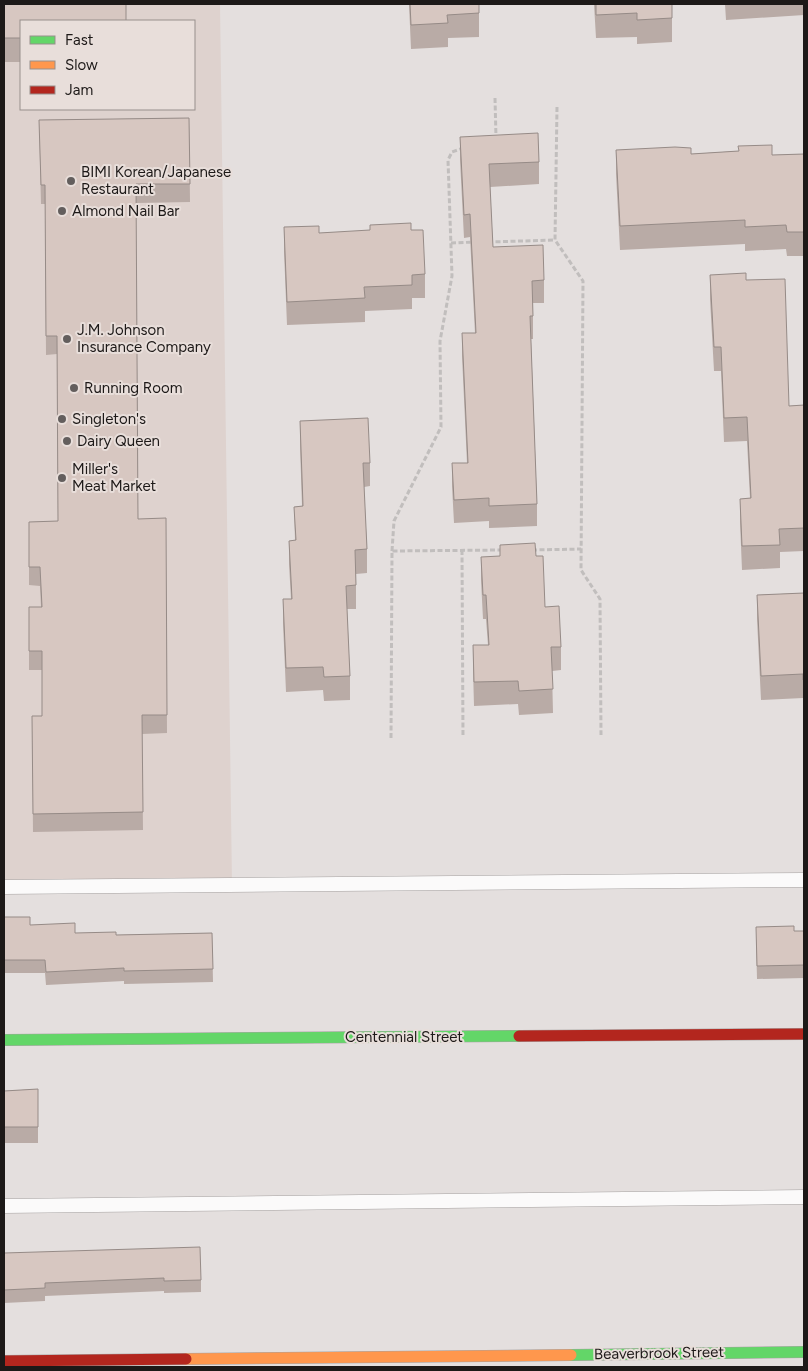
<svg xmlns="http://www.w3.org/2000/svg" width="808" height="1371" font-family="Figtree,sans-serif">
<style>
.built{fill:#ded2ce;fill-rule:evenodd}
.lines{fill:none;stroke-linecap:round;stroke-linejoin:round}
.lane-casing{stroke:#a5a1a0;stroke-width:15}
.fast-casing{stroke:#a5a1a0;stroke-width:12}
.slow-casing{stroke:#a5a1a0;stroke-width:12}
.jam-casing{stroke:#a5a1a0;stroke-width:12}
.path{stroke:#c1bebd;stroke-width:3;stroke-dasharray:5 2.5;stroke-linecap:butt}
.lane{stroke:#fbfafa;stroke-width:14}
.fast{stroke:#63d668;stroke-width:11}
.slow{stroke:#ff974d;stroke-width:11}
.jam{stroke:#b3261e;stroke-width:11}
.wall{fill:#b9aba6}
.building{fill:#d7c7c1;stroke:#968b87}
.poi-dot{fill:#635e5d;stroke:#e8deda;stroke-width:2}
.labels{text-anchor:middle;stroke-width:4;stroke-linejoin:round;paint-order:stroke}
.poi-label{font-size:15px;fill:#1d1918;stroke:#e8deda;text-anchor:start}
.street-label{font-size:15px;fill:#1d1918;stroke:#e8deda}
</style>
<rect width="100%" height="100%" fill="#e4dfde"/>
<!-- built -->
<path class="built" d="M 4,4 L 220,4 L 232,885 L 4,887 ZM 21,21 L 194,21 L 194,109 L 21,109 Z"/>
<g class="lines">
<!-- lane casing -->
<g class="lane-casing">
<g id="lane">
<path d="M 4,887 L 804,880"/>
<path d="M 4,1206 L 804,1197"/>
</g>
</g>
<!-- fast casing -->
<g class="fast-casing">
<g id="fast">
<path d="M 4,1040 L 519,1036"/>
<path d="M 571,1355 L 804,1352"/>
</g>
</g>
<!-- slow casing -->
<g class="slow-casing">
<path id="slow" d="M 186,1359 L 571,1355"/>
</g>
<!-- jam casing -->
<g class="jam-casing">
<g id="jam">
<path d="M 519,1036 L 804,1034"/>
<path d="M 4,1361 L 186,1359"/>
</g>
</g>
<!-- path -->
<g class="path">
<path d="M 495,98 L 496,138"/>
<path d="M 557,107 L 555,240 L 583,281 L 581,570 L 600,599 L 601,735"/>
<path d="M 488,242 L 555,240"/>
<path d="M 451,243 L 475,242"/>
<path d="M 462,550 L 463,737"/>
<path d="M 532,550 L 581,549"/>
<path d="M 392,551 L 394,521 L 441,427 L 440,341 L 452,276 L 448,160 L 452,152 L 463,148"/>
<path d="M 391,738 L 392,551 L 503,550"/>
</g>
<!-- lane -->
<use href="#lane" class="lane"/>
<!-- fast -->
<use href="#fast" class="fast"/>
<!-- slow -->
<use href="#slow" class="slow"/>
<!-- jam -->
<use href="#jam" class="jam"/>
</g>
<!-- wall -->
<g class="wall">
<path d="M 4,4 L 21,21 L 21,62 L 4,62 Z"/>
<path d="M 409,4 L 479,4 L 479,37 L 448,38 L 448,47 L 411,49 Z"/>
<path d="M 594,4 L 672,4 L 672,42 L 637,44 L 637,37 L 596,38 Z"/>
<path d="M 725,4 L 804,4 L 804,15 L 726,20 Z"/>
<path d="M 189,118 L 190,202 L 136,203 L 138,519 L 166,566 L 167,733 L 142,734 L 143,830 L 33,832 L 32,716 L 42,716 L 42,670 L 29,670 L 29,607 L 41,607 L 40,586 L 29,585 L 29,522 L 58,521 L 57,354 L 46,355 L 45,204 L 41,204 L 39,120 Z"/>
<path d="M 460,137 L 539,162 L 539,184 L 490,187 L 493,247 L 544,280 L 544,303 L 533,303 L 533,339 L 531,339 L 537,504 L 537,526 L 489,528 L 489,521 L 454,523 L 452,486 L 452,463 L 467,463 L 462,356 L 462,333 L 475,333 L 470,237 L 464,238 L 460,160 Z"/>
<path d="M 616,150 L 691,154 L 738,151 L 772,155 L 804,154 L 804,256 L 787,256 L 786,249 L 745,251 L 745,244 L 620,250 L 616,174 Z"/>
<path d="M 284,227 L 319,233 L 411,230 L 425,274 L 425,298 L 412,298 L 412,309 L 365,311 L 365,322 L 287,325 L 284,251 Z"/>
<path d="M 710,275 L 746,280 L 789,406 L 804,405 L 804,551 L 780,552 L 780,568 L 742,570 L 740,522 L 740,499 L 750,498 L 747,441 L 724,442 L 721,371 L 714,371 L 710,299 Z"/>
<path d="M 300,421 L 370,463 L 370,486 L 364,487 L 367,549 L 367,573 L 356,574 L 356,609 L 347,609 L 350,676 L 350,700 L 324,701 L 323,690 L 286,692 L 283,623 L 283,599 L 291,599 L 289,564 L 289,541 L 295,540 L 294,507 L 302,506 L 300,445 Z"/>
<path d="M 536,556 L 545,607 L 561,647 L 561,670 L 552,671 L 553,713 L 519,715 L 518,704 L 474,706 L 473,669 L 473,645 L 488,645 L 486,619 L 483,619 L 481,580 L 481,557 Z"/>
<path d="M 804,593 L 804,704 L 803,704 L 803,698 L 761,700 L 757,619 L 757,595 Z"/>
<path d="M 4,917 L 30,925 L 75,933 L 116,935 L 212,933 L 213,982 L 124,984 L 124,981 L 46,985 L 45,973 L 4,973 Z"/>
<path d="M 794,931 L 804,931 L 804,978 L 757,979 L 756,940 Z"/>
<path d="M 38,1089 L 38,1143 L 4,1143 L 4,1091 Z"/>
<path d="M 4,1253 L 201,1280 L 201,1292 L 164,1293 L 164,1291 L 45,1296 L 45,1301 L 4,1303 Z"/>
</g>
<!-- building -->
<g class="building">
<path d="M 4,4 L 126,4 L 126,21 L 21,21 L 21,38 L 4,38 Z"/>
<path d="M 410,4 L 479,4 L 479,13 L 447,15 L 448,23 L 411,25 Z"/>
<path d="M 596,4 L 672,4 L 672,18 L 637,20 L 637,13 L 596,15 Z"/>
<path d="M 189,118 L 190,184 L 136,184 L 138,519 L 166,518 L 167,715 L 142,715 L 143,812 L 33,814 L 32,716 L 42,716 L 42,651 L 29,651 L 29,607 L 42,607 L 40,567 L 29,567 L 29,522 L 58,521 L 57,336 L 46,336 L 45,185 L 41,185 L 39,120 Z"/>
<path d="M 538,133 L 539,162 L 489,164 L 493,247 L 543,245 L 544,280 L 532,281 L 533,316 L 530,316 L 537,504 L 489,506 L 489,498 L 454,500 L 452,463 L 468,463 L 462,333 L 476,333 L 470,214 L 464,215 L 460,137 Z"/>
<path d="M 772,145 L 772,155 L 804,154 L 804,232 L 787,232 L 786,225 L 745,227 L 745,220 L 620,226 L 616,150 L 675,147 L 691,148 L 691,154 L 739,151 L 738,146 Z"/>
<path d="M 411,223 L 411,230 L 423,230 L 425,274 L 412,275 L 412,285 L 364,287 L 365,298 L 287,302 L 284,227 L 319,226 L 319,233 L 370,230 L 370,225 Z"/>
<path d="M 746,273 L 746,280 L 785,279 L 789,406 L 804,405 L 804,528 L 779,529 L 780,545 L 742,546 L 740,499 L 751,498 L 747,417 L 724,418 L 721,347 L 714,347 L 710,275 Z"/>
<path d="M 368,418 L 370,463 L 363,463 L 367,549 L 355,550 L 356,585 L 346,586 L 350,676 L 324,677 L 323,667 L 286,668 L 283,599 L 292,599 L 289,541 L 296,540 L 294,507 L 303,506 L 300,421 Z"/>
<path d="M 535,543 L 536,556 L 543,556 L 545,607 L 559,606 L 561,647 L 551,647 L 553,689 L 519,691 L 518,681 L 474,682 L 473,645 L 489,645 L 486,595 L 483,595 L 481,557 L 500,556 L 500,545 Z"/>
<path d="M 804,593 L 804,680 L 803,680 L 803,674 L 761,676 L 757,595 Z"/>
<path d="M 4,917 L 30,917 L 30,925 L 75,923 L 75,933 L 116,932 L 116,935 L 212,933 L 213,969 L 124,971 L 124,968 L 46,972 L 45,960 L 4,960 Z"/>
<path d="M 794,926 L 794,931 L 804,931 L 804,965 L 757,966 L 756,927 Z"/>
<path d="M 38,1089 L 38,1127 L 4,1127 L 4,1091 Z"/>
<path d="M 200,1247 L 201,1280 L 164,1281 L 164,1278 L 45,1283 L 45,1288 L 4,1290 L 4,1253 Z"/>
</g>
<!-- markers -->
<g class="poi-dot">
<circle cx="71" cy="181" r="5"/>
<circle cx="62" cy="211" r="5"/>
<circle cx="67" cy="339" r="5"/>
<circle cx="74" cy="388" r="5"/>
<circle cx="62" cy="419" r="5"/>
<circle cx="67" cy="441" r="5"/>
<circle cx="62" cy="478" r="5"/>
</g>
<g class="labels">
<!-- poi labels -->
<g class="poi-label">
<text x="81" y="177">BIMI Korean/Japanese<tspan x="81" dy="17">Restaurant</tspan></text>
<text x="72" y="216">Almond Nail Bar</text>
<text x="77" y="335">J.M. Johnson<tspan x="77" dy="17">Insurance Company</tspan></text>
<text x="84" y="393">Running Room</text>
<text x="72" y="424">Singleton's</text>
<text x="77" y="446">Dairy Queen</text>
<text x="72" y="474">Miller's<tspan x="72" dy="17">Meat Market</tspan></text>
</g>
<!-- street labels -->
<g class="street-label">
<text x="404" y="1042">Centennial Street</text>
<text transform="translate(659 1353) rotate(-1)" y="5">Beaverbrook Street</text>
</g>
</g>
<!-- border -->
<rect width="808" height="1371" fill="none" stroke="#1d1918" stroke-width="10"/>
<!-- legend -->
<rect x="20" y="20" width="175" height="90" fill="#e8deda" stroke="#978f8c"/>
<rect x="30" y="36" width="25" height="8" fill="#63d668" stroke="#978f8c"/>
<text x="65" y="45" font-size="15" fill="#1d1918">Fast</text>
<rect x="30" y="61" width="25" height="8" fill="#ff974d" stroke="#978f8c"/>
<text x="65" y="70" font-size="15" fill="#1d1918">Slow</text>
<rect x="30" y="86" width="25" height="8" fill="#b3261e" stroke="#978f8c"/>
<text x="65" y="95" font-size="15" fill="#1d1918">Jam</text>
</svg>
